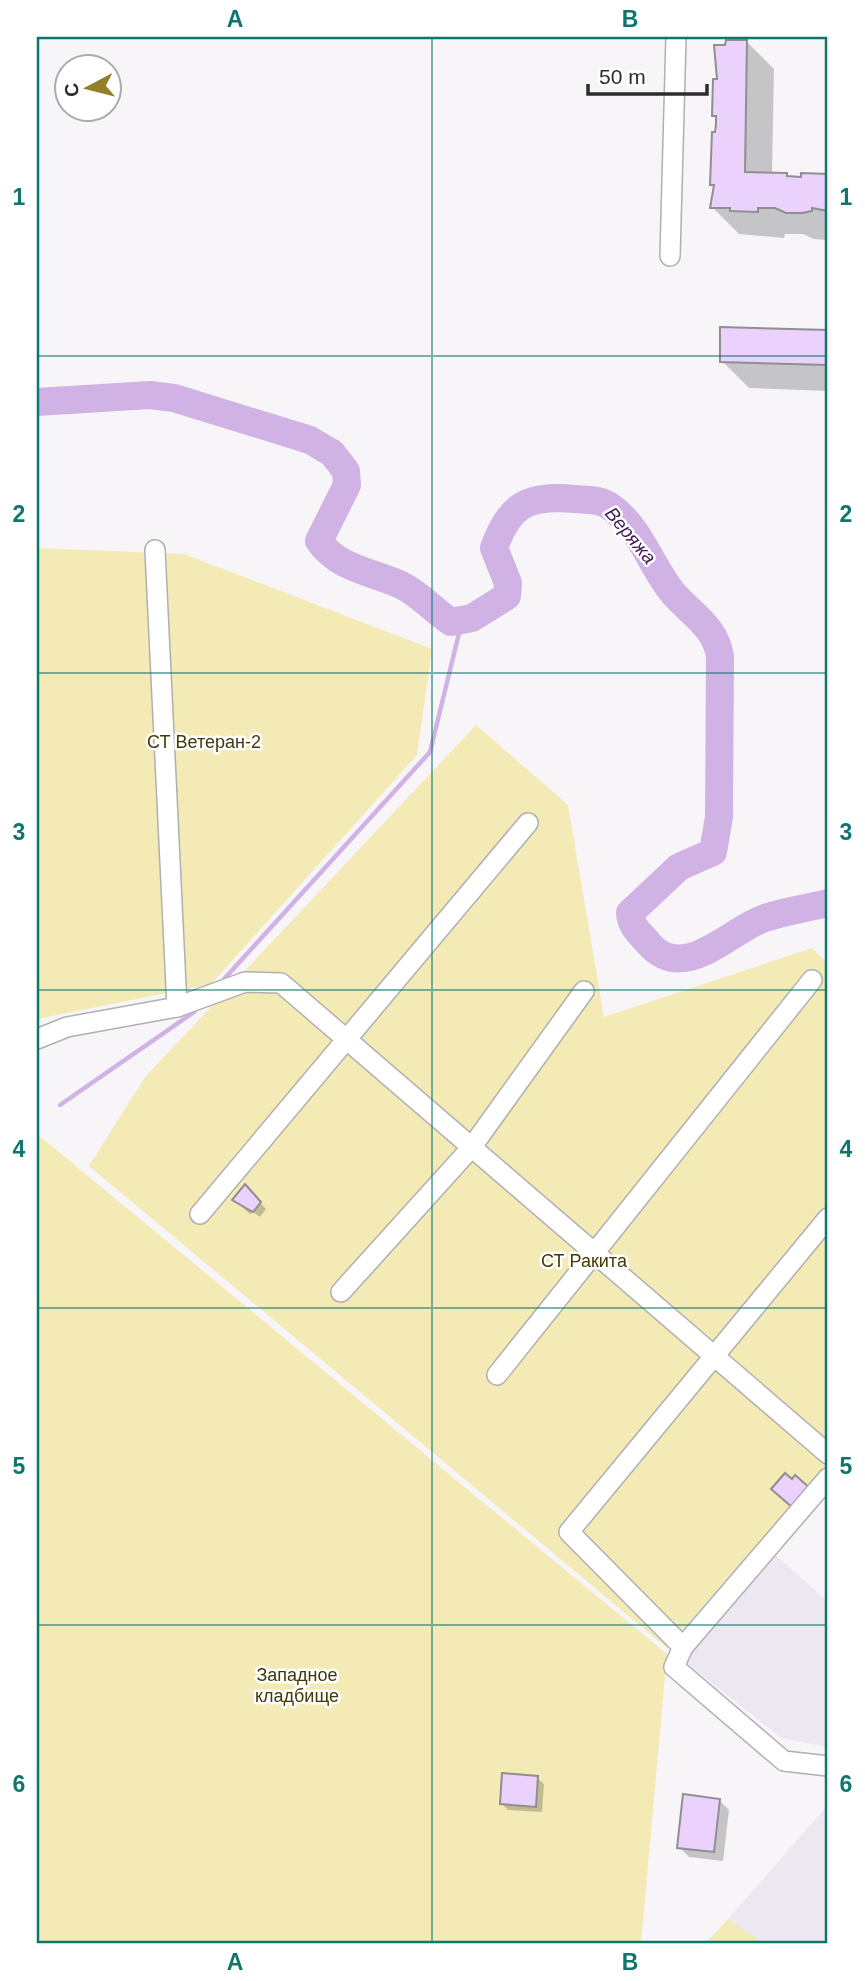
<svg xmlns="http://www.w3.org/2000/svg" width="865" height="1981" font-family="Arial,sans-serif">
<style>
.built{fill:#ede7f1}
.green{fill:#f4eab5}
.shadow{fill:#0003}
.lines{fill:none;stroke-linecap:round;stroke-linejoin:round}
.stream{stroke:#d0b2e5;stroke-width:4.5}
.river{stroke:#d0b2e5;stroke-width:28}
.building{fill:#ead2fc;stroke:#908e91;stroke-width:2}
.minor-casing{stroke:#b0afb1;stroke-width:22}
.minor{stroke:#fff;stroke-width:19}
.grid{fill:none;stroke:#0f766e;stroke-width:2;stroke-opacity:0.55}
.labels{text-anchor:middle;stroke-width:5;stroke-linejoin:round;paint-order:stroke}
.park-label{font-size:18px;fill:#423908;stroke:#fff}
.water-label{font-size:19px;font-style:italic;fill:#411a57;stroke:#fff}
.neatline{fill:none;stroke:#0f766e;stroke-width:2.5}
.grid-label{font-size:23px;text-anchor:middle;font-weight:bold;fill:#0f766e}
</style>
<rect width="100%" height="100%" fill="#f7f5f8"/>
<!-- built -->
<g class="built">
<path d="M 769,1549 L 828,1602 L 828,1747 L 781,1738 L 682,1659 Z"/>
<path d="M 828,1805 L 828,1944 L 765,1944 L 728,1919 Z"/>
</g>
<!-- green -->
<g class="green">
<path d="M 37,548 L 184,554 L 432,649 L 417,755 L 211,984 L 37,1019 Z"/>
<path d="M 476,725 L 568,805 L 604,1017 L 812,948 L 828,964 L 828,1463 L 667,1648 L 89,1166 L 145,1077 Z"/>
<path d="M 37,1134 L 667,1654 L 641,1944 L 37,1944 Z"/>
<path d="M 728,1919 L 765,1944 L 705,1944 Z"/>
</g>
<!-- shadow -->
<g class="shadow">
<path d="M 747,42 L 774,69 L 772,174 L 803,179 L 803,175 L 828,176 L 828,240 L 814,239 L 803,234 L 785,234 L 784,238 L 739,234 L 712,207 L 715,187 L 712,184 L 717,118 L 714,115 L 719,81 Z"/>
<path d="M 722,328 L 828,332 L 828,391 L 749,388 L 722,361 Z"/>
<path d="M 245,1187 L 266,1209 L 260,1217 L 253,1212 L 250,1214 L 234,1200 Z"/>
<path d="M 537,1778 L 544,1784 L 542,1812 L 508,1810 L 502,1804 Z"/>
<path d="M 719,1800 L 729,1810 L 723,1861 L 689,1857 L 679,1847 Z"/>
</g>
<g class="lines">
<!-- stream -->
<g class="stream">
<path d="M 225,978 L 430,752 L 462,621"/>
<path d="M 60,1105 L 194,1012"/>
</g>
<!-- river -->
<path class="river" d="M 37,402 L 150,395 L 174,398 L 310,440 L 332,453 L 346,471 L 347,485 L 319,541 C 338,569 373,572 401,585 C 420,594 434,611 451,622 L 472,618 L 507,596 L 508,583 L 494,548 C 510,503 529,495 575,499 C 588,500 601,499 611,507 C 641,528 651,567 673,593 C 692,615 715,626 720,656 L 719,817 L 713,852 L 679,867 L 630,913 C 631,927 640,933 649,944 C 685,984 729,930 765,918 C 785,911 808,908 828,903"/>
</g>
<!-- building -->
<g class="building">
<path d="M 726,40 L 747,40 L 745,172 L 787,173 L 787,176 L 801,177 L 801,173 L 828,174 L 828,211 L 812,208 L 812,211 L 802,213 L 786,213 L 775,208 L 758,208 L 758,212 L 730,211 L 730,208 L 710,208 L 714,185 L 710,185 L 712,132 L 715,132 L 716,124 L 716,116 L 712,116 L 713,79 L 717,79 L 714,45 L 725,45 Z"/>
<path d="M 720,327 L 828,330 L 828,365 L 720,362 Z"/>
<path d="M 245,1184 L 261,1202 L 253,1212 L 232,1200 Z"/>
<path d="M 785,1473 L 792,1479 L 795,1475 L 810,1488 L 793,1508 L 771,1489 Z"/>
<path d="M 502,1773 L 538,1776 L 536,1807 L 500,1804 Z"/>
<path d="M 683,1794 L 720,1799 L 714,1852 L 677,1848 Z"/>
</g>
<g class="lines">
<!-- minor casing -->
<g class="minor-casing">
<g id="minor">
<path d="M 670,256 L 676,37"/>
<path d="M 155,550 L 177,1007"/>
<path d="M 37,1039 L 67,1027 L 177,1007 L 245,982 L 281,983 L 828,1454"/>
<path d="M 200,1214 L 528,823"/>
<path d="M 341,1292 L 471,1148 L 584,991"/>
<path d="M 497,1375 L 812,980"/>
<path d="M 828,1478 L 683,1647 L 674,1667 L 784,1761 L 828,1766"/>
<path d="M 683,1647 L 569,1532 L 828,1218"/>
</g>
</g>
<!-- minor -->
<use href="#minor" class="minor"/>
</g>
<!-- grid -->
<path class="grid" d="M 432,37 L 432,1944M 37,356 L 828,356M 37,673 L 828,673M 37,990 L 828,990M 37,1308 L 828,1308M 37,1625 L 828,1625"/>
<g class="labels">
<!-- park labels -->
<g class="park-label">
<text x="204" y="748">СТ Ветеран-2</text>
<text x="584" y="1267">СТ Ракита</text>
<text x="297" y="1681">Западное<tspan x="297" dy="21">кладбище</tspan></text>
</g>
<!-- water labels -->
<g class="water-label">
<text transform="translate(631 535) rotate(50)" y="7">Веряжа</text>
</g>
</g>
<!-- border -->
<rect width="865" height="1981" fill="none" stroke="#ffffff" stroke-width="77"/>
<!-- north arrow -->
<g transform="translate(88 88) rotate(263)"><circle r="33" fill="#ffffff" stroke="#ababab" stroke-width="2"/>
<path d="M0-5L12 26L0 18L-12 26Z" fill="#918027"/>
<text y="-10" font-size="19" font-weight="bold" text-anchor="middle" fill="#2d2c2e">С</text>
</g>
<!-- scale -->
<path d="M588 84v10h119v-10" fill="none" stroke="#2d2c2e" stroke-width="3.5"/>
<text x="599" y="84" font-size="21" fill="#2d2c2e" stroke="#ffffff" stroke-width="5" paint-order="stroke">50 m</text>
<rect x="38" y="38" width="788" height="1904" class="neatline"/>
<g class="grid-label">
<text x="235" y="27">A</text>
<text x="630" y="27">B</text>
<text x="19" y="205">1</text>
<text x="846" y="205">1</text>
<text x="19" y="522">2</text>
<text x="846" y="522">2</text>
<text x="19" y="840">3</text>
<text x="846" y="840">3</text>
<text x="19" y="1157">4</text>
<text x="846" y="1157">4</text>
<text x="19" y="1474">5</text>
<text x="846" y="1474">5</text>
<text x="19" y="1792">6</text>
<text x="846" y="1792">6</text>
<text x="235" y="1970">A</text>
<text x="630" y="1970">B</text>
</g>
</svg>
